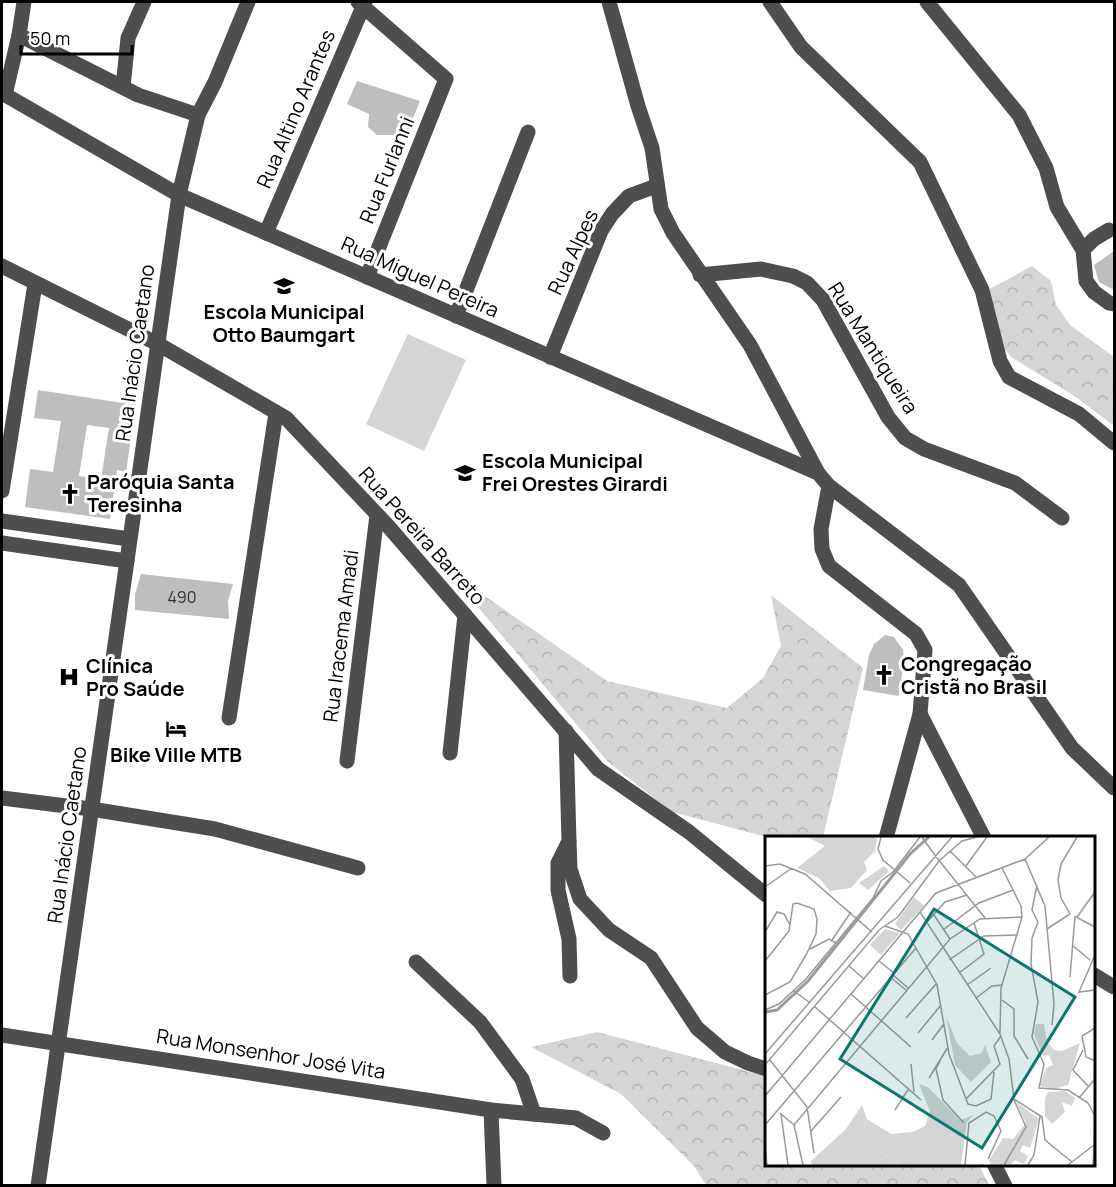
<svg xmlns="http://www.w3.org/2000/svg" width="1116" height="1187" font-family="Manrope,sans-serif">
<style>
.grass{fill:#d5d5d5}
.forest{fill:url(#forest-crowns)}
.building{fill:#bebebe;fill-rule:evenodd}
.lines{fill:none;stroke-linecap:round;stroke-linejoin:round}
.minor{stroke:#4e4e4e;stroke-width:15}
.labels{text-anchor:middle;stroke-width:6;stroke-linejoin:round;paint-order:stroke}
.number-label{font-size:16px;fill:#303030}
.street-label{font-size:20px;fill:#000;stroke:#fff}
.poi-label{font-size:20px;font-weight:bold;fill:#000;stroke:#fff;text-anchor:start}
.inset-river{fill:none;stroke:#9c9c9c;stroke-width:3}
.inset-road{fill:none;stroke:#999;stroke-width:1.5}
.view{fill:#0f766e;fill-opacity:0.15;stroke:#0f766e;stroke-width:3}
.inset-edge{fill:none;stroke:#000;stroke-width:3}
</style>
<defs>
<pattern id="forest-crowns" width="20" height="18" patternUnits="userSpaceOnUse" patternTransform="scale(1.5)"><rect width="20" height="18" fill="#d5d5d5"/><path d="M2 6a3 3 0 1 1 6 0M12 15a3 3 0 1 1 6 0" fill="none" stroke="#b5b5b5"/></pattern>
</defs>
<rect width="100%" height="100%" fill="#fff"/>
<!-- grass -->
<path class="grass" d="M 408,334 L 466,360 L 424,451 L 366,424 Z"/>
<!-- forest -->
<g class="forest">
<path d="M 1032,266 L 1051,281 L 1056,305 L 1070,325 L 1114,357 L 1114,426 L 1076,397 L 1011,357 L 997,339 L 988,290 Z"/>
<path d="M 446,569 L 607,681 L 727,708 L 763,678 L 781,646 L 771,595 L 863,668 L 823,837 L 767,837 L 672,812 L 608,762 Z"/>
<path d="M 597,1032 L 766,1076 L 766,1164 L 979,1165 L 989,1185 L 706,1185 L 694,1166 L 621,1094 L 531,1047 Z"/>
</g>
<!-- building -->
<g class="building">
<path d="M 357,81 L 420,101 L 406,135 L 377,135 L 368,127 L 369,114 L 347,104 Z"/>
<path d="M 1114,251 L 1114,290 L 1099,282 L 1094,265 Z"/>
<path d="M 38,390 L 136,405 L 126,472 L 117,470 L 110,519 L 25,507 L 30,469 L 53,472 L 61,421 L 34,418 ZM 87,425 L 109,428 L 101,479 L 79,476 Z"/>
<path d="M 141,574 L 233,584 L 228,601 L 229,619 L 135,610 L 135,594 Z"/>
<path d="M 885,635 L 894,637 L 903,650 L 904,660 L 899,696 L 863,690 L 869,655 L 874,644 Z"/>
</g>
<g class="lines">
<!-- minor -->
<g class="minor">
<path d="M 358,2 L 446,79 L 367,277"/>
<path d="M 609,2 L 638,106 L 652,148 L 661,209 L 673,233 L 750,345 L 818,473"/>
<path d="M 770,2 L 801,47 L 920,162 L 982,290 L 1000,361 L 1009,377 L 1079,414 L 1114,443"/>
<path d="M 927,2 L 1019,115 L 1046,168 L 1057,207 L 1083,250 L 1086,281 L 1094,292 L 1109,303 L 1114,304"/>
<path d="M 19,35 L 138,95 L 198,115"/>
<path d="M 123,87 L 128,38 L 144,2"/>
<path d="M 2,93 L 179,195 L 818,473 L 829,486 L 959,585 L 1072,748 L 1114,788"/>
<path d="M 5,95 L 19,35 L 24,2"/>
<path d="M 266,233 L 365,2"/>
<path d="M 1083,250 L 1094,239 L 1109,230"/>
<path d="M 2,266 L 158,344 L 286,418 L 388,526 L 598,769 L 689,832 L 766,895"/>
<path d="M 700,275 L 761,269 L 793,276 L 807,283 L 823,300 L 888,417 L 905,438 L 924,449 L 1015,483 L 1062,518"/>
<path d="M 456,316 L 528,132"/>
<path d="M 550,357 L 601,231 L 612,214 L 629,196 L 656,186"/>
<path d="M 829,486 L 821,529 L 822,549 L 829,566 L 916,634 L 925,650 L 920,714 L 886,838"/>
<path d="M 2,491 L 35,284"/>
<path d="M 2,521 L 129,539"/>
<path d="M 2,543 L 127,561"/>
<path d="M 920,714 L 984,838"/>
<path d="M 229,718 L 276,413"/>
<path d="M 566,731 L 569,841 L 558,863 L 558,890 L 569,939 L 570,976"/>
<path d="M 450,753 L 465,615"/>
<path d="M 347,761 L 377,515"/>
<path d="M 2,798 L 91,809 L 215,829 L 358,868"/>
<path d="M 569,841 L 570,869 L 580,899 L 609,930 L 651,958 L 697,1028 L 725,1052 L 748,1063 L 766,1069"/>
<path d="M 416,962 L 480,1022 L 522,1079 L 534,1114"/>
<path d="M 1094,975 L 1114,987"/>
<path d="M 2,1035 L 491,1110 L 576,1118 L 603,1133"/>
<path d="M 491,1110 L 494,1186"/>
<path d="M 994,1164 L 1005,1186"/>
<path d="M 38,1186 L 179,195 L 198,115 L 215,82 L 248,2"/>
</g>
</g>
<!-- icons -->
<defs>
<g id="school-bare" transform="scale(1.62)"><path d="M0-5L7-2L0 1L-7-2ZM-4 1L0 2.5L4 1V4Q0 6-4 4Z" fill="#000" stroke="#fff" stroke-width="2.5" paint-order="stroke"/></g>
<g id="church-bare" transform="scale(1.62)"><path d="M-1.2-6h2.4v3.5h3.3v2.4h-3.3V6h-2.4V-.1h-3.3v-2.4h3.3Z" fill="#000" stroke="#fff" stroke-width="2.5" paint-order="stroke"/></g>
<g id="hospital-bare" transform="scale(1.62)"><path d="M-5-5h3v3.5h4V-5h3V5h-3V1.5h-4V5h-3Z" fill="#000" stroke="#fff" stroke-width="2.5" paint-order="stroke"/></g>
<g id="hotel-bare" transform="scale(1.62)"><path d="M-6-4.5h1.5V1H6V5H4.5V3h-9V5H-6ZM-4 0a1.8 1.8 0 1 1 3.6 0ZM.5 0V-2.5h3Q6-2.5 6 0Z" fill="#000" stroke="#fff" stroke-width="2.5" paint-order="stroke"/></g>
</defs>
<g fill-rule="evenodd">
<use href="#school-bare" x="284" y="286"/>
<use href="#school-bare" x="465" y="473"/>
<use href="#church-bare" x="70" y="494"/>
<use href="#church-bare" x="884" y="675"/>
<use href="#hospital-bare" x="69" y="677"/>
<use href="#hotel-bare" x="176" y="729"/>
</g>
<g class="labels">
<!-- number labels -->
<g class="number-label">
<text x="182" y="603">490</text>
</g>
<!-- street labels -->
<g class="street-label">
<text transform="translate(296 109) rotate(-67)" y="7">Rua Altino Arantes</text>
<text transform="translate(387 170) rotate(-68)" y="7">Rua Furlanni</text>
<text transform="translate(573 252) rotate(-65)" y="7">Rua Alpes</text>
<text transform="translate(420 277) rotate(24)" y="7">Rua Miguel Pereira</text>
<text transform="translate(873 348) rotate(58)" y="7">Rua Mantiqueira</text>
<text transform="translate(135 353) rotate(-82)" y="7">Rua Inácio Caetano</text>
<text transform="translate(422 536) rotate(48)" y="7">Rua Pereira Barreto</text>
<text transform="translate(341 636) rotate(-83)" y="7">Rua Iracema Amadi</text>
<text transform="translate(67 835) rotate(-82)" y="7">Rua Inácio Caetano</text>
<text transform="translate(271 1054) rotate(9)" y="7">Rua Monsenhor José Vita</text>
</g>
<!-- poi labels -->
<g class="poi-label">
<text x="284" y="319" text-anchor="middle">Escola Municipal<tspan x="284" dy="23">Otto Baumgart</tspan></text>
<text x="482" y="468">Escola Municipal<tspan x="482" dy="23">Frei Orestes Girardi</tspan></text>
<text x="87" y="489">Paróquia Santa<tspan x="87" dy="23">Teresinha</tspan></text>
<text x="901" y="671">Congregação<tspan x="901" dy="23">Cristã no Brasil</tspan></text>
<text x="86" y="673">Clínica<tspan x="86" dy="23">Pro Saúde</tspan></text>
<text x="176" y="762" text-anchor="middle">Bike Ville MTB</text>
</g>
</g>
<!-- overview -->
<g transform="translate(765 836)">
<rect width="330" height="330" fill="#fff"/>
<path d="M 97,269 L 102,283 L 99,292 L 115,316 L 137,329 L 57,329 Z" fill="#d5d5d5"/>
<path d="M 43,1 L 110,1 L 112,3 L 110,15 L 99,26 L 102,34 L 86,52 L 65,55 L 54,42 L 32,32 L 60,10 ZM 181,180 L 192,207 L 205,220 L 217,217 L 220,209 L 226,226 L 206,246 L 190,229 ZM 271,188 L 279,188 L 282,206 L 289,214 L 297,215 L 315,207 L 303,249 L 289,253 L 275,250 L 281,232 L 288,229 L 284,219 L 278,220 L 269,198 ZM 154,248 L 163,251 L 195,284 L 209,279 L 202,286 L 196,329 L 137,329 L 115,316 L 99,292 L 102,283 L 126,298 L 148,296 L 160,290 L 165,275 ZM 300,255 L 310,262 L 307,270 L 297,266 L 300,276 L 287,288 L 280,280 L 280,262 L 283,256 ZM 251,266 L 274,283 L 265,312 L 258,309 L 255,315 L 263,320 L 259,328 L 250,324 L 245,329 L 227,329 L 224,325 L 238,302 L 248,303 L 261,287 ZM 80,294 L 80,301 L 57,329 L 47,329 L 46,325 Z" fill="#d5d5d5"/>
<path d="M 119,30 L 124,35 L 103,54 L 94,47 ZM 149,61 L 159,70 L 136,94 L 130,88 ZM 120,93 L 135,97 L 116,119 L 105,109 Z" fill="#d5d5d5"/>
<path class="inset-river" d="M 0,176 L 12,174 L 43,145 L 145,18 L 164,1"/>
<path class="inset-road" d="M 116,1 L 113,13 L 118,24 L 145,47M 157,1 L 169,18M 185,15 L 211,41M 169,18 L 220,82M 260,23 L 280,70 L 289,168 L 287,189M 0,30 L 15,28 L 40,38 L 107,96M 201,30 L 222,1M 272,49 L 267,74 L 273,86 L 267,102 L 266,128 L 273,166 L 267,201 L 279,228 L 274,252 L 303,254 L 323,267 L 330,280M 0,51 L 27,32M 155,76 L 235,198 L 244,223 L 249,263 L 277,281 L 280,304 L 307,326M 305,78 L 296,62 L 293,44 L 296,28 L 312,1M 169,79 L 185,103M 311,81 L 330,91M 312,81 L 330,56M 162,86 L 180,66 L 202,59M 120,90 L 143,98 L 172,149 L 184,218 L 203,268 L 211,270 L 226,263 L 229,236M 282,93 L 305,78M 178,94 L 214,67 L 248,54M 0,96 L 12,76 L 19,78 L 25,89M 67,104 L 86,76M 307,109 L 325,124M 45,113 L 64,103 L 71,107M 330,119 L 314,156 L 330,154M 184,124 L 219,100 L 253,99M 0,125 L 24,95 L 28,68 L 32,67 L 49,73 L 52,83 L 51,98 L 41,119M 114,125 L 129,137M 84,130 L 99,143M 194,137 L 219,118 L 209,87M 128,139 L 143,152M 125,141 L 141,154M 305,141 L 310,80M 202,149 L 226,132M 29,155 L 44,166M 86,158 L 146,211M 0,159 L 25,146 L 41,119M 211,162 L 227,150 L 238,149M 237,164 L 249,173 L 249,200 L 263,223M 50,171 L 156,264M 0,174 L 14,168 L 40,144 L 108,62 L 116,45 L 128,36 L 155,1M 141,182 L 172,147M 330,192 L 317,200 L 321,221 L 330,225M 153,197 L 176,169M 235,197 L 236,152 L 257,81 L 256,70 L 237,32M 167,204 L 179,188M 318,214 L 308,234 L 323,250M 0,218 L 187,1M 5,224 L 42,271 L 49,317M 175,225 L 171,233 L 178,264 L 199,287M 146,228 L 149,256M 0,229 L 114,94 L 133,81 L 174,25 L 197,5 L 212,1M 164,242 L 183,211M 0,260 L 171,57 L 260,23 L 284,1M 314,262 L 330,243M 201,263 L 235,228 L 229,210 L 236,200M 130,274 L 144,252M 15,277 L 29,289M 16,278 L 23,329M 0,289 L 151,112M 29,289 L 185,103 L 215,83 L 257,81M 29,289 L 38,329M 46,295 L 76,261M 0,310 L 2,329M 200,329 L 204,287 L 221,276 L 229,280 L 236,295 L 223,323M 239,329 L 261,291 L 249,264M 263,329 L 269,319 L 275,280M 303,329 L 329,309M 328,329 L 330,290"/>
<path class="view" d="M 169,73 L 310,161 L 217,312 L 75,223 Z"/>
<rect width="330" height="330" class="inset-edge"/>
</g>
<!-- border -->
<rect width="1116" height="1187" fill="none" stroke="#000000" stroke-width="6"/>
<!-- scale -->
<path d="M21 45v9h111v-9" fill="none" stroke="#000000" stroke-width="3"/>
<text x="30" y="45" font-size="18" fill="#000000" stroke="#ffffff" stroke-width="4.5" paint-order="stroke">50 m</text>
</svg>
